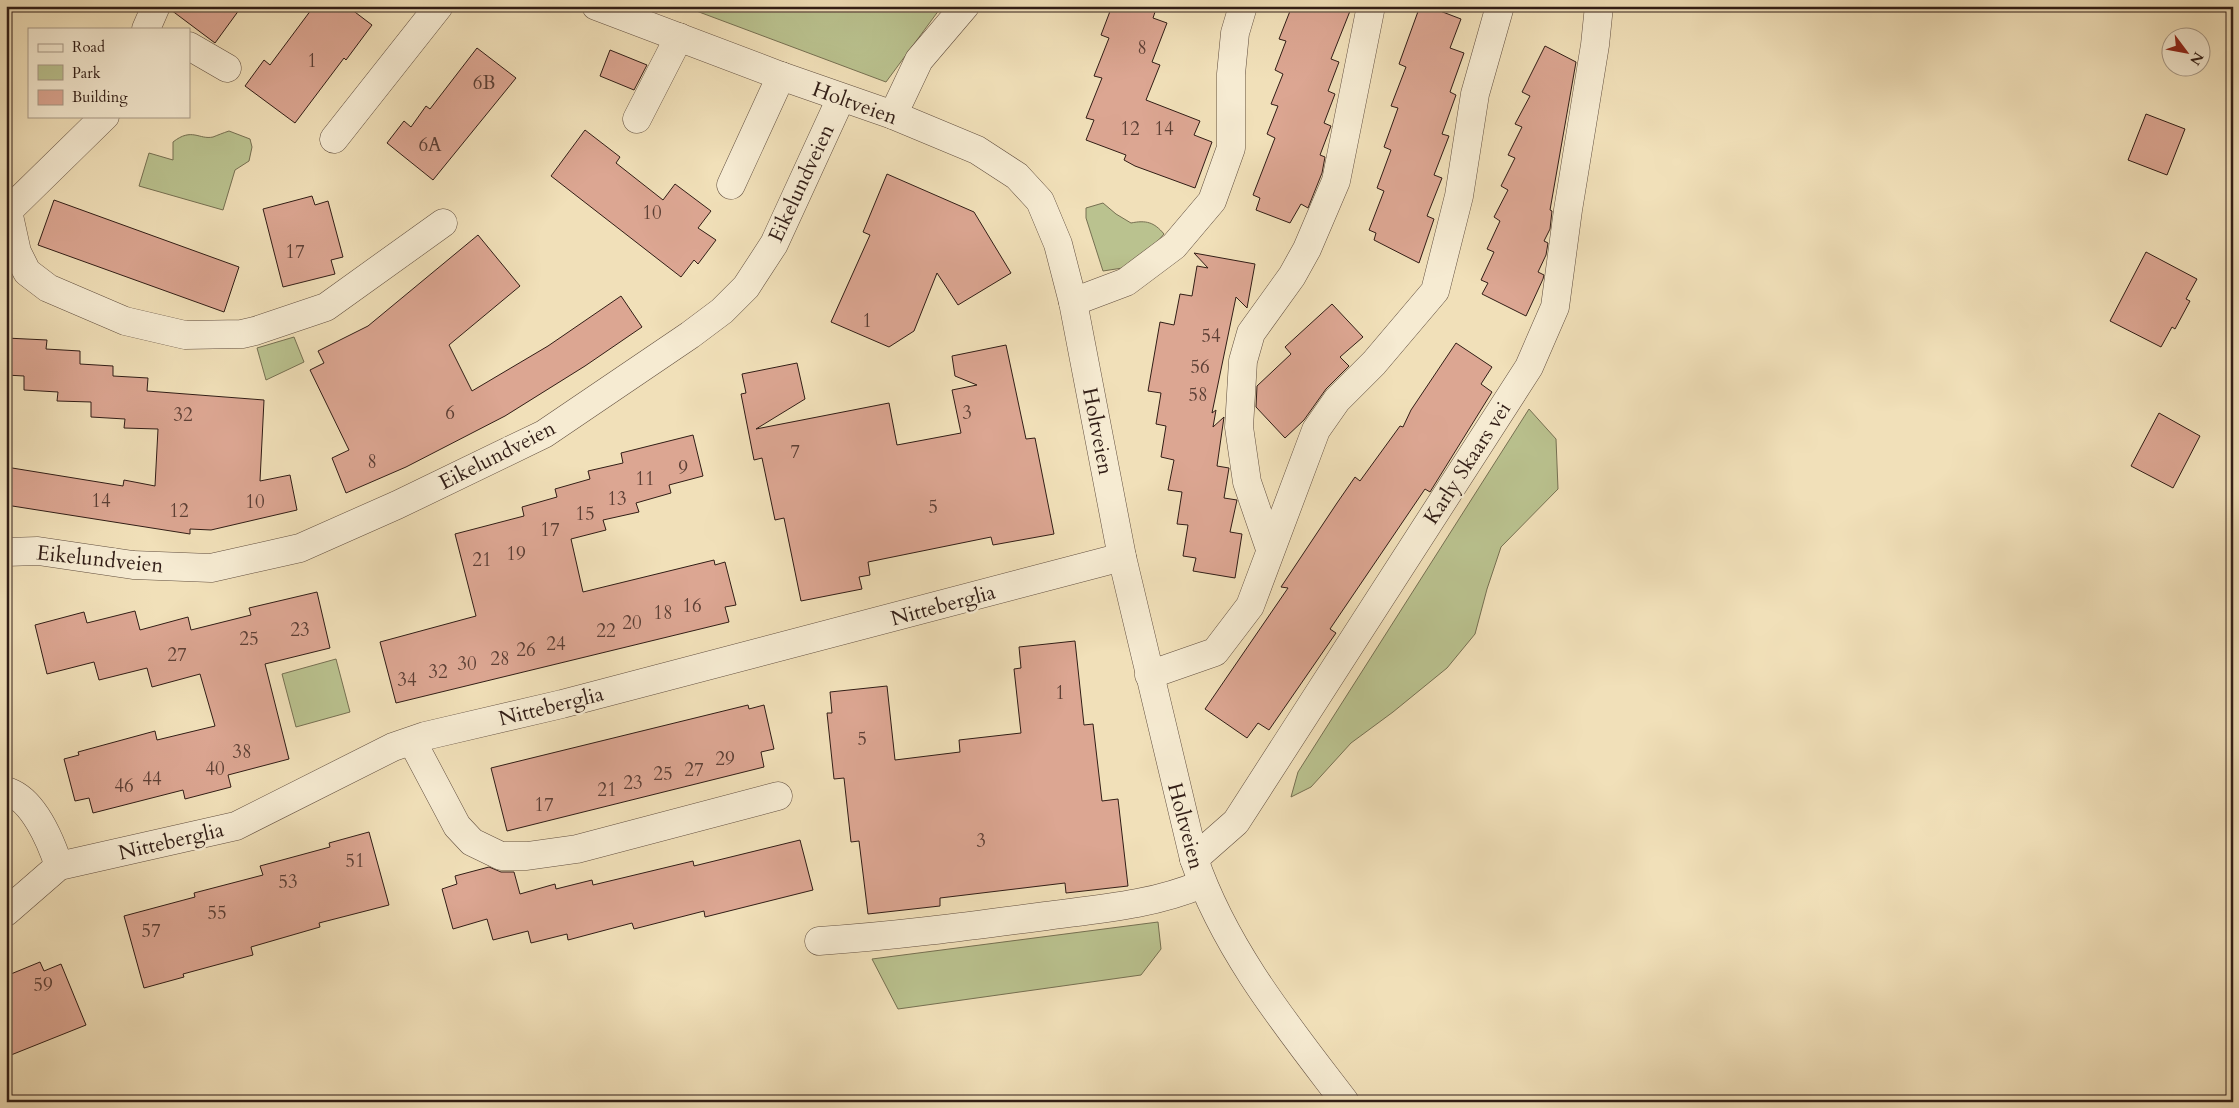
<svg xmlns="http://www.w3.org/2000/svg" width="2239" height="1108" font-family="Cardo,serif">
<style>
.green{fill:#bac28f;stroke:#767052}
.building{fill:#dca692;stroke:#311d16}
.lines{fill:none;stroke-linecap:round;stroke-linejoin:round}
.minor-casing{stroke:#614e3f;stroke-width:29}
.minor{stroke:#f6ebd2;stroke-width:28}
.labels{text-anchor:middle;stroke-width:5;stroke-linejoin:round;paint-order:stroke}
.number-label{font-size:19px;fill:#5c3f35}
.street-label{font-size:21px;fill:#311d16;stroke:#f6ebd2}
</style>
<rect width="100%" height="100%" fill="#f1e0b9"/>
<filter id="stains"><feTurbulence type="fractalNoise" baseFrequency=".004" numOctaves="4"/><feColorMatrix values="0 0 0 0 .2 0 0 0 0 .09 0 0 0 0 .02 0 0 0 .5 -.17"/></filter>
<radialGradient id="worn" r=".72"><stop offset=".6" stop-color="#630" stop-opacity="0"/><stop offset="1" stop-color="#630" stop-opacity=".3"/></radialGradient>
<!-- green -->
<g class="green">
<path d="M 683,6 L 942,6 L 886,82 Z"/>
<path d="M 229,131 L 250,139 L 252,147 L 249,161 L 235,170 L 223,210 L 139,186 L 149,153 L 173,160 L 173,142 C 192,127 199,140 213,137 C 218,135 223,133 229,131 Z"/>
<path d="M 1103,203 L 1116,214 L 1131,223 C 1146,220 1154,222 1164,234 L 1150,250 L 1129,267 L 1103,271 L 1086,218 L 1086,208 Z"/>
<path d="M 294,337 L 304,362 L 266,380 L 257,348 Z"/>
<path d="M 1529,409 L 1556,439 L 1558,489 L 1501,547 L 1487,589 L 1475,634 L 1447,668 L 1393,712 L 1351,743 L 1311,787 L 1291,797 L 1298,772 Z"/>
<path d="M 336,659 L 350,712 L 296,727 L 282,674 Z"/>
<path d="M 1158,922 L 1161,949 L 1141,975 L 898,1009 L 872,959 Z"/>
</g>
<!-- building -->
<g class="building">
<path d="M 171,6 L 242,6 L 215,43 L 171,10 Z"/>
<path d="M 314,6 L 347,6 L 372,25 L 346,60 L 344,58 L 295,123 L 245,86 L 264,60 L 270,65 Z"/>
<path d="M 1112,6 L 1157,6 L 1153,18 L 1167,23 L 1152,62 L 1160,65 L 1146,100 L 1200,121 L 1194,135 L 1212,142 L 1195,188 L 1135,166 L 1124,160 L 1126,155 L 1086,140 L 1094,120 L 1086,118 L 1102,78 L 1094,76 L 1109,38 L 1101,35 Z"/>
<path d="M 1292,6 L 1352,6 L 1331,59 L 1339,62 L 1328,91 L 1335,94 L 1324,123 L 1331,126 L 1320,155 L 1325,157 L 1322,173 L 1308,208 L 1301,204 L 1290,223 L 1256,210 L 1260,198 L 1253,195 L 1275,138 L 1267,134 L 1278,106 L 1271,104 L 1283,74 L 1275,70 L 1286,41 L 1279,39 Z"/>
<path d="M 1420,6 L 1427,6 L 1461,19 L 1450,48 L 1464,53 L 1450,92 L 1456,95 L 1442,134 L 1449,136 L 1434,175 L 1442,178 L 1427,216 L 1434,219 L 1419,263 L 1374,240 L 1376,233 L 1369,230 L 1384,191 L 1377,188 L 1391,150 L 1384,147 L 1398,108 L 1391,106 L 1406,67 L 1399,64 Z"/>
<path d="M 1545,46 L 1576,62 L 1550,210 L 1552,211 L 1550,229 L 1544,241 L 1548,243 L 1546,255 L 1538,272 L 1544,275 L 1543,279 L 1526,316 L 1482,294 L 1488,283 L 1481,280 L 1494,252 L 1487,249 L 1500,221 L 1494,217 L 1508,190 L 1501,186 L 1515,158 L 1508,155 L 1522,127 L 1515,124 L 1530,96 L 1522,92 Z"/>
<path d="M 477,48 L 516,78 L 433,180 L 387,143 L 404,121 L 411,127 L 426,106 L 430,109 Z"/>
<path d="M 610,50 L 647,65 L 634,90 L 600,76 Z"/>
<path d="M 2146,114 L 2185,129 L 2167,175 L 2128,160 Z"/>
<path d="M 585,130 L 620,157 L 616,163 L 663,200 L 675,184 L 711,211 L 698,228 L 716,240 L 698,264 L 694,260 L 681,277 L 551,176 Z"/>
<path d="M 887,174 L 974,212 L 1011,273 L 958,305 L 937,273 L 914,331 L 889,347 L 831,322 L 870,235 L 863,232 Z"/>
<path d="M 312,196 L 315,205 L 328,201 L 343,257 L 331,260 L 335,274 L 283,287 L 263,209 Z"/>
<path d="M 54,200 L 239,267 L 224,312 L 38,245 Z"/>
<path d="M 478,235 L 520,286 L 449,345 L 472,391 L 548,346 L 621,296 L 642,327 L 585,366 L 505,416 L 406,467 L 346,493 L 332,458 L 349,450 L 310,370 L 324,363 L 318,351 L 368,326 Z"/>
<path d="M 2146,252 L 2197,279 L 2186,299 L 2190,301 L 2175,329 L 2172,327 L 2161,347 L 2110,321 Z"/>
<path d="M 1194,253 L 1255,264 L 1247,308 L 1236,297 L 1212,413 L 1216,410 L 1213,427 L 1224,417 L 1217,466 L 1229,468 L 1224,498 L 1237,500 L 1230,532 L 1242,534 L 1235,578 L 1193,571 L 1196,558 L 1183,556 L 1188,525 L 1177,524 L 1182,492 L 1168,490 L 1174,460 L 1161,457 L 1166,426 L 1156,424 L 1161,393 L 1148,391 L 1160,322 L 1174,325 L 1180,294 L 1192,296 L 1197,266 L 1208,268 Z"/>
<path d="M 1332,304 L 1363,337 L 1340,357 L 1349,366 L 1326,389 L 1304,420 L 1285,438 L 1256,407 L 1257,386 L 1291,354 L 1285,347 Z"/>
<path d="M 6,338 L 47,340 L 46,349 L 80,351 L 80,364 L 113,366 L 113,376 L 148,378 L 147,391 L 264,400 L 260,481 L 290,475 L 297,510 L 211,530 L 190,529 L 190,534 L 6,505 L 6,467 L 123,486 L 124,480 L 155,486 L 158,429 L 124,428 L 125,419 L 91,417 L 91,402 L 57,401 L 58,392 L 24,390 L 24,376 L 6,375 Z"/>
<path d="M 1456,343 L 1492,367 L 1481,384 L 1492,392 L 1430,492 L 1425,489 L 1330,629 L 1336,633 L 1269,730 L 1258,723 L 1247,738 L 1205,709 L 1288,588 L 1281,587 L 1337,503 L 1355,477 L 1360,481 L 1400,426 L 1403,427 L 1411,410 Z"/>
<path d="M 1006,345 L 1026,439 L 1035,438 L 1054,534 L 993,545 L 991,537 L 868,562 L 870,575 L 859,577 L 862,589 L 801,601 L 784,518 L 775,520 L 762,458 L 754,460 L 741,394 L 746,393 L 742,374 L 797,363 L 805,399 L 756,429 L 889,403 L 897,445 L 961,433 L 952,390 L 977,385 L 955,376 L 952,356 Z"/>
<path d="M 2159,413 L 2200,436 L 2173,488 L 2131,466 Z"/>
<path d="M 693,435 L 703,476 L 669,485 L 671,493 L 636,503 L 639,512 L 603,520 L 606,530 L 571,539 L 583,592 L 714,560 L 715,565 L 725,562 L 736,605 L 725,607 L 729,622 L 396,703 L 380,642 L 476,616 L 455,534 L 524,516 L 522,507 L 557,497 L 555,489 L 590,479 L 588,471 L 623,463 L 621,453 Z"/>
<path d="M 317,592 L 330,648 L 265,664 L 289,759 L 228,775 L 231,787 L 185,799 L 183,790 L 93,813 L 89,798 L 75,801 L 64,759 L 79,755 L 78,752 L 155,731 L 157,740 L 215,726 L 200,674 L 152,687 L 147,668 L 99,680 L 94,662 L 47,674 L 35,625 L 84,612 L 87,623 L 135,611 L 140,630 L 188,617 L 191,630 L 251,615 L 249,608 Z"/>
<path d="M 1075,641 L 1084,725 L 1093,724 L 1102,801 L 1118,799 L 1128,886 L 1066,893 L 1065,883 L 940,898 L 940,906 L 868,914 L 859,841 L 851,842 L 844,778 L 834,779 L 827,713 L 832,713 L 830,692 L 887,686 L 895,760 L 960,752 L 959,740 L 1021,733 L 1014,669 L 1021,668 L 1019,647 Z"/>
<path d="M 748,705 L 749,709 L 764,705 L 774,749 L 761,752 L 764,767 L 507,831 L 491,768 Z"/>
<path d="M 369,832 L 389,905 L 319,923 L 320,927 L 251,947 L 253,955 L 183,974 L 184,977 L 144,988 L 124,916 L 195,897 L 194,893 L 263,875 L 260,866 L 330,847 L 329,843 Z"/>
<path d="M 800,840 L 813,890 L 705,917 L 704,911 L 634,929 L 632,923 L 568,940 L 567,934 L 531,943 L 528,931 L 493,940 L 487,919 L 453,929 L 442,889 L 457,884 L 455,876 L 489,867 L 501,872 L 514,872 L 520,894 L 555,884 L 556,889 L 592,880 L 593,885 L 693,861 L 694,866 Z"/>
<path d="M 40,962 L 44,971 L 61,964 L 86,1025 L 6,1057 L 6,976 Z"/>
</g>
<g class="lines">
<!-- minor casing -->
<g class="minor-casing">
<g id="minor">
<path d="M 596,6 L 781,76 L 893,115 L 977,150 L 1017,176 L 1040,201 L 1058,244 L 1073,302 L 1122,557 L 1194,859 C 1225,950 1287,1026 1345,1102"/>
<path d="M 146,29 L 156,6"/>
<path d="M 189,46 L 227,68"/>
<path d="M 893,115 L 919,60 L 965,6"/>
<path d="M 105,116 L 8,211 L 17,252 L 27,272 L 48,288 L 125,321 L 185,335 L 242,334 L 255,331 L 326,307 L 443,223"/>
<path d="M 637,119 L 679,37"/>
<path d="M 334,139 L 439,6"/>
<path d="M 731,185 L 781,76"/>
<path d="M 1073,302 L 1126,282 L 1174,246 L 1212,201 L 1231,148 L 1231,74 L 1235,33 L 1243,6"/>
<path d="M 1270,549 L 1247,482 L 1239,427 L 1243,361 L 1251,333 L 1292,276 L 1307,249 L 1336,181 L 1371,6"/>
<path d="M 6,552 L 38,551 L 133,565 L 211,568 L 300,548 L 397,505 L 544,434 L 690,335 L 722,311 L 746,287 L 774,244 L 841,98"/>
<path d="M 1149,675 L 1215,652 L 1250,606 L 1316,430 L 1337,400 L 1374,363 L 1435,291 L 1459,196 L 1475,94 L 1500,6"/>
<path d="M 412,741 L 457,826 L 472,842 L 501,856 L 527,856 L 577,849 L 778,796"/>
<path d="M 6,791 C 33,798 51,842 59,866"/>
<path d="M 1194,859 L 1236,822 L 1529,367 L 1555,307 L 1568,210 L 1595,45 L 1599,6"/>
<path d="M 6,912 L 59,866 L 236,826 L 393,747 L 425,736 L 562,704 L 1122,557"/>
<path d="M 819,941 C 895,936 970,926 1046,916 C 1099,909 1153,905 1202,884"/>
</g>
</g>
<!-- minor -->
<use href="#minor" class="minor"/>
</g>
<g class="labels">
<!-- number labels -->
<g class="number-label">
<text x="1142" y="54">8</text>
<text x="312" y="67">1</text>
<text x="484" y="89">6B</text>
<text x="1130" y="135">12</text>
<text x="1164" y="135">14</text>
<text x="430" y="151">6A</text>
<text x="652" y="219">10</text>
<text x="295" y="258">17</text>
<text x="867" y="327">1</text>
<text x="1211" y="342">54</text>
<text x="1200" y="373">56</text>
<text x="1198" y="401">58</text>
<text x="450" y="419">6</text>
<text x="967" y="419">3</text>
<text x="183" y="421">32</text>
<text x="795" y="458">7</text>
<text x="372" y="468">8</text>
<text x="683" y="474">9</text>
<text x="645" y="485">11</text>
<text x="617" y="505">13</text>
<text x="101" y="507">14</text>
<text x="255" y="508">10</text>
<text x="933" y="513">5</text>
<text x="179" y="517">12</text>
<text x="585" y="520">15</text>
<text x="550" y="536">17</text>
<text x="516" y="560">19</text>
<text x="482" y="566">21</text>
<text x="692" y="612">16</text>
<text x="663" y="619">18</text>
<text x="632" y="629">20</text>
<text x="300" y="636">23</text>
<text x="606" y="637">22</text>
<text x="249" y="645">25</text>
<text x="556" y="650">24</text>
<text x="526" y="656">26</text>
<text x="177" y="661">27</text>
<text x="500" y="665">28</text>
<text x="467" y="670">30</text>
<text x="438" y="678">32</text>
<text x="407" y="686">34</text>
<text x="1060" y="699">1</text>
<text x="862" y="745">5</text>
<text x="242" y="758">38</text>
<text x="725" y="765">29</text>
<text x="215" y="775">40</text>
<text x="694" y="776">27</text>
<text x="663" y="780">25</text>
<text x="152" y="785">44</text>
<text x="633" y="789">23</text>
<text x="124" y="792">46</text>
<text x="607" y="796">21</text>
<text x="544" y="811">17</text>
<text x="981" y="847">3</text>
<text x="355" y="867">51</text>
<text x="288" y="888">53</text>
<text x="217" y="919">55</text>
<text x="151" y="937">57</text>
<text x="43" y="991">59</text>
</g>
<!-- street labels -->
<g class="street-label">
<text transform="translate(855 103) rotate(20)" y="7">Holtveien</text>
<text transform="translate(801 183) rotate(-65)" y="7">Eikelundveien</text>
<text transform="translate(1098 431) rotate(79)" y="7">Holtveien</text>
<text transform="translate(497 455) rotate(-27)" y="7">Eikelundveien</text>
<text transform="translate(1467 463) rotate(-57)" y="7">Karly Skaars vei</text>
<text transform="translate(100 559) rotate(6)" y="7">Eikelundveien</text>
<text transform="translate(943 605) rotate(-15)" y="7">Nitteberglia</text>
<text transform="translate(551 706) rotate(-14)" y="7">Nitteberglia</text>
<text transform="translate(1186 826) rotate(75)" y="7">Holtveien</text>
<text transform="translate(171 841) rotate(-13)" y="7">Nitteberglia</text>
</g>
</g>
<!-- margin -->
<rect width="2239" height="1108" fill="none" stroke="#f1e0b9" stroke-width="25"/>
<rect x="8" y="8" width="2224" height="1093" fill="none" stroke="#311d16" stroke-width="2.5"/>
<rect x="12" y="12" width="2214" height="1083" fill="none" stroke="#311d16"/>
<!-- legend -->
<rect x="28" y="28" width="162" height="90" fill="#f6ebd2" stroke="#a79987"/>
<rect x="38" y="44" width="25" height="8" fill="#f6ebd2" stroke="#a79987"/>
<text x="72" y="52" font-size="15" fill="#311d16">Road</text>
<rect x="38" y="65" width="25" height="15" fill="#bac28f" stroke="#a79987"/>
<text x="72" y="78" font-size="15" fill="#311d16">Park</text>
<rect x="38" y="90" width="25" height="15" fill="#dca692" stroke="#a79987"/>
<text x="72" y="102" font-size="15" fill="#311d16">Building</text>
<!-- north arrow -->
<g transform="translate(2186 52) rotate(122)"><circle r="24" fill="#f6ebd2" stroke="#a79987"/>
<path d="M0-4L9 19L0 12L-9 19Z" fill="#8f2418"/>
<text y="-8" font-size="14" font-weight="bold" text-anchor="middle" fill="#311d16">N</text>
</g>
<rect width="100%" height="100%" filter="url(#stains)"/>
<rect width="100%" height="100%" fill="url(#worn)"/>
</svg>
